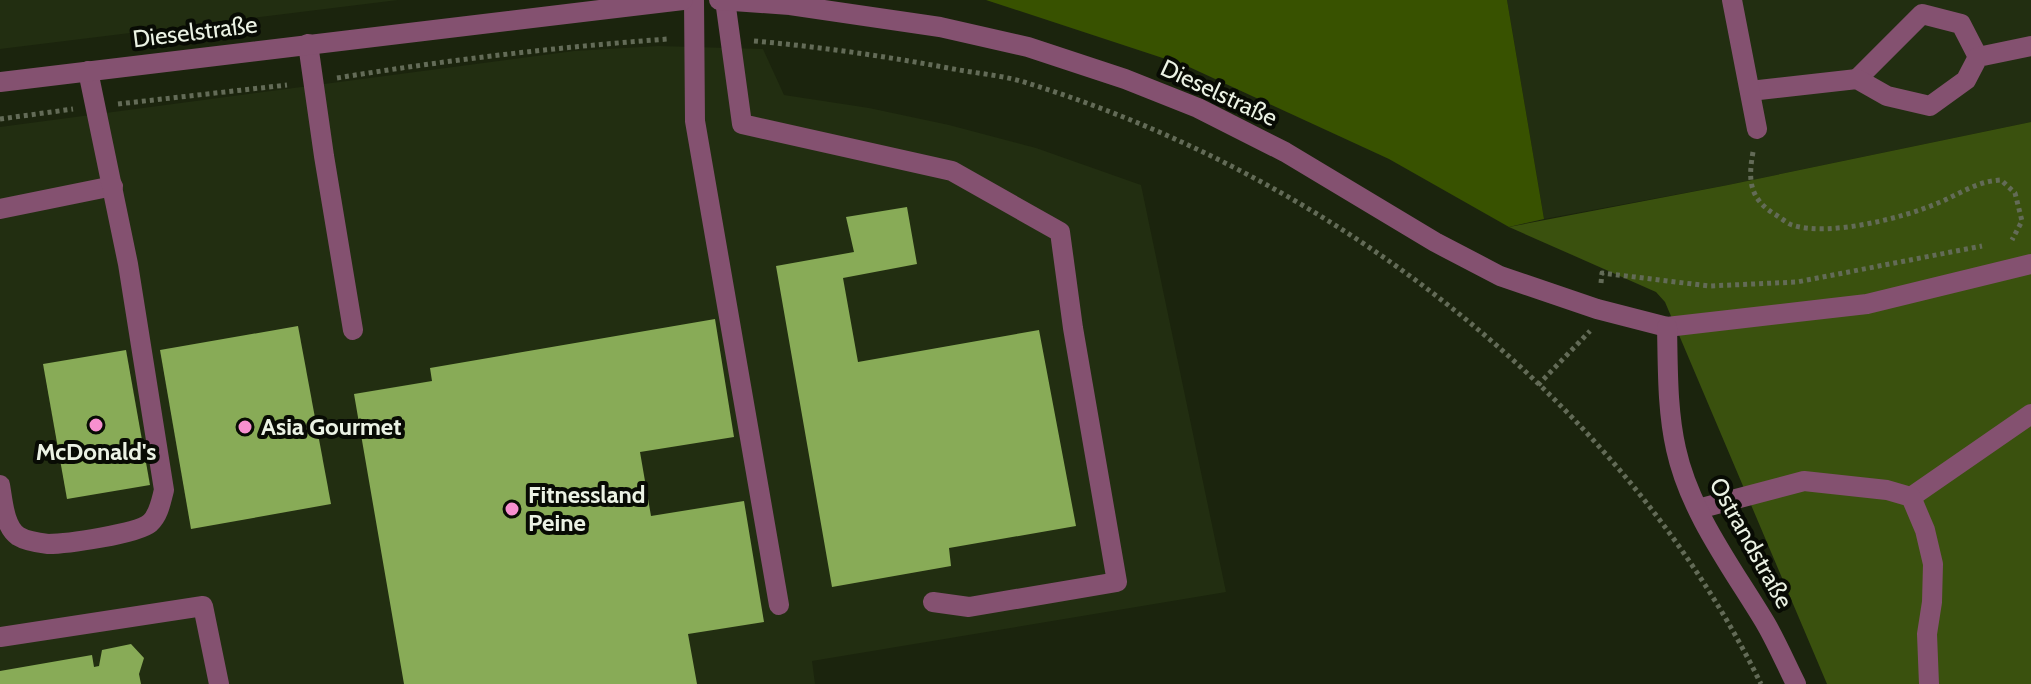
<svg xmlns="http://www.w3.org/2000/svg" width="2031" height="684" font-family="Cabin,sans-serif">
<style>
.built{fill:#222e11}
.green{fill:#385200}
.forest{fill:#3a510e}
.building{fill:#88ab57}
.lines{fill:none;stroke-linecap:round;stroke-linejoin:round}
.path{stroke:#636b57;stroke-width:5;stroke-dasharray:4 4;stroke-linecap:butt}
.service{stroke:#845170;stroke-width:20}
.minor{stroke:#845170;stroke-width:20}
.tertiary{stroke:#845170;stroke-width:20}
.poi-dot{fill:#f790cf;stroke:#080b04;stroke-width:3}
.labels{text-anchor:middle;stroke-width:8;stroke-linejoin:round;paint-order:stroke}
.street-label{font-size:24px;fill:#ebf2e4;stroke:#080b04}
.poi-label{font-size:24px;font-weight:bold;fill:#ebf2e4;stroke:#080b04;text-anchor:start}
</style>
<rect width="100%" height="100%" fill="#1b240d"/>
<!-- built -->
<g class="built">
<path d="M 0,0 L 398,0 L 0,49 Z"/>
<path d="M 1507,0 L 2031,0 L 2031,122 L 1728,185 L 1544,219 Z"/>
<path d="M 659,46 L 763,49 L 784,95 L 869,108 L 949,125 L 1036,148 L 1141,185 L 1226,592 L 812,661 L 815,684 L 0,684 L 0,127 L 574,51 Z"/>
</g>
<!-- green -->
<path class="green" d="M 986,0 L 1507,0 L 1544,219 L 1509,227 L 1389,159 L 1187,66 Z"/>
<!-- forest -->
<path class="forest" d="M 2031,122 L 2031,684 L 1827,684 L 1665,302 L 1656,292 L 1509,227 L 1728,185 Z"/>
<!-- building -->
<g class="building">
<path d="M 907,207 L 917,264 L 843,278 L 858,362 L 1039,330 L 1076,526 L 949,548 L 951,566 L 832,587 L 776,266 L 854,252 L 846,217 Z"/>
<path d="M 715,319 L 734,437 L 640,452 L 651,516 L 744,501 L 764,622 L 688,634 L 697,684 L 404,684 L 354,394 L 432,381 L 430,368 Z"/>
<path d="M 298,326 L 331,504 L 191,529 L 160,350 Z"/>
<path d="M 126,350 L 150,485 L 67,499 L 43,364 Z"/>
<path d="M 131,644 L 144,658 L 139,674 L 141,684 L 0,684 L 0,671 L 92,655 L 94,667 L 99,666 L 102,650 Z"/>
</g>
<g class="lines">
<!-- path -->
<g class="path">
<path d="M 754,41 C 823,47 891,57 959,70 C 982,74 1006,76 1027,83 C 1330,176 1620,396 1761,684"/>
<path d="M 337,78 C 447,60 557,47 668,39"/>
<path d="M 118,104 L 287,85"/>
<path d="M 0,119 L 73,109"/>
<path d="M 1753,152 C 1748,180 1749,199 1776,215 C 1781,218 1787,223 1792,225 C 1829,237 1903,218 1938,203 C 1960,194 1977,181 2001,180 L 2015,193 L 2022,221 L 2012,240"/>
<path d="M 1601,283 L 1602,273 L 1709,286 L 1797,282 L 1982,246"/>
<path d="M 1538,385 L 1590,331"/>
</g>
<!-- service -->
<g class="service">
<path d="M 694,0 L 695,121 L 779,605"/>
<path d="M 725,0 L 742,124 L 952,171 L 1060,232 L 1073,328 L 1117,582 L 969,607 L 933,602"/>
<path d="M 308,44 L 324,156 L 353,330"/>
<path d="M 1857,79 L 1922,14 L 1961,24 L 1978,57"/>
<path d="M 1750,91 L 1857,79 L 1887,96 L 1930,106 L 1966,80 L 1978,57 L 2031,46"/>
<path d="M 0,209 L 113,186"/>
<path d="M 0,485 C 3,501 4,526 18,536 C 26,541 39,543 48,544 C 66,544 137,534 150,523 C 159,515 161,501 164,490 L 128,264 L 88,71"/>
<path d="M 1911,497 L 2031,414"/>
<path d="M 1698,509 L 1804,481 L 1887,490 L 1911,497 L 1925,530 L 1933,564 L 1932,602 L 1927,634 L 1929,684"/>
<path d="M 0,637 L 203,606 L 219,684"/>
</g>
<!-- minor -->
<path class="minor" d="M 1732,0 L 1757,129"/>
<!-- tertiary -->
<g class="tertiary">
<path d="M 719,0 L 790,5 L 940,27 L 1028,47 L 1125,79 L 1198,108 L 1285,152 L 1435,242 L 1500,276 L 1597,309 L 1667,327 L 1867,304 L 2031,264"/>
<path d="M 0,82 L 683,0"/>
<path d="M 1667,327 C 1668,368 1667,409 1676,449 C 1690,513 1733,569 1766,624 C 1777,643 1786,664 1796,684"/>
</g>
</g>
<!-- markers -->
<g class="poi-dot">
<circle cx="96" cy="425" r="8"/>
<circle cx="245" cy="427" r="8"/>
<circle cx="512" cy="509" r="8"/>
</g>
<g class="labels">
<!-- street labels -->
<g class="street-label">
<text transform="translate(195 32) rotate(-7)" y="8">Dieselstraße</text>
<text transform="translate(1219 93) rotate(25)" y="8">Dieselstraße</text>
<text transform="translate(1751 543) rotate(61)" y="8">Ostrandstraße</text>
</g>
<!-- poi labels -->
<g class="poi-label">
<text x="261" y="435">Asia Gourmet</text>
<text x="96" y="460" text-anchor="middle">McDonald's</text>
<text x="528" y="503">Fitnessland<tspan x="528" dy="28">Peine</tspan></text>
</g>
</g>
</svg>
